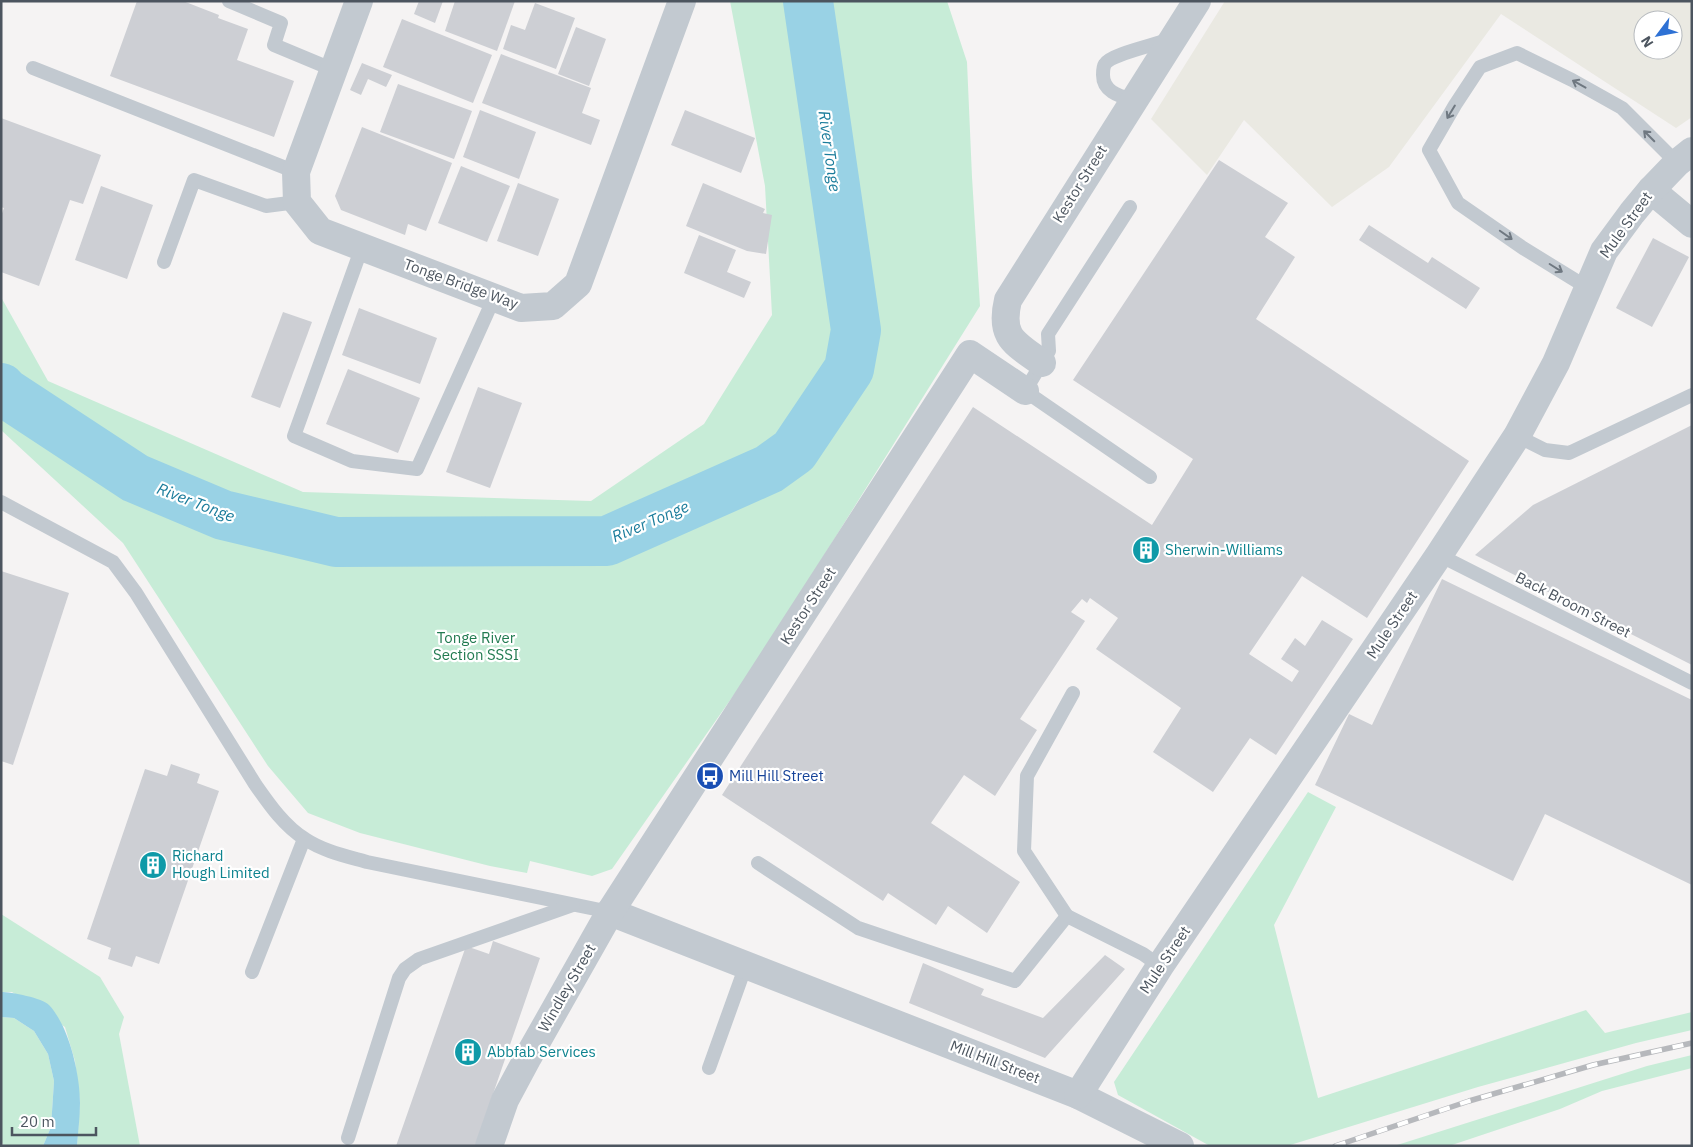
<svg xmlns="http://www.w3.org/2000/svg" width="1693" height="1147" font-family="'IBM Plex Sans',sans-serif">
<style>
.commercial{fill:#eae9e2;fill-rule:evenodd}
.green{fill:#c7ecd7}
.water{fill:#99d2e5}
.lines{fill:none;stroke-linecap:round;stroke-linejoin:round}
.river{stroke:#99d2e5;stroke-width:50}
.building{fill:#cdcfd4}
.lane{stroke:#c2c9d0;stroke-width:14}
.street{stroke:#c2c9d0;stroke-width:28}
.rail-casing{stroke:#b6b8bc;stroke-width:5.5}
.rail{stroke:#fff;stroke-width:4;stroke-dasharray:11;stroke-linecap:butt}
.oneway{stroke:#6f7881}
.labels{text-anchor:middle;stroke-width:4.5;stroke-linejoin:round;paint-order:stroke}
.street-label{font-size:15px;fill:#4c555f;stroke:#fff}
.culture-label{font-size:15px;fill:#0d838f;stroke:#fff;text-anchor:start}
.park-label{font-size:15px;fill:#227b51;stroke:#fff}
.transit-label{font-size:15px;fill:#164399;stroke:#fff;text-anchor:start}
.water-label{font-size:16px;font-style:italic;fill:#1a7c9b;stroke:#fff}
</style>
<rect width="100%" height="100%" fill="#f5f3f3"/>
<!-- commercial -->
<path class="commercial" d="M 1225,1 L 1692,1 L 1692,117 L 1676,128 L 1501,14 L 1389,167 L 1332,207 L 1244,120 L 1207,175 L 1151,119 ZM 1643,20 L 1673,20 L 1673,50 L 1643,50 Z"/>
<!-- green -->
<g class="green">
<path d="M 730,1 L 947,1 L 967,62 L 972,177 L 980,306 L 761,656 L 612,869 L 592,876 L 530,861 L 527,873 L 490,866 L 360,833 L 308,813 L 268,766 L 123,543 L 1,430 L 1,297 L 48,381 L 303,492 L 591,501 L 704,424 L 772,315 L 765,186 Z"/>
<path d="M 1308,792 L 1336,807 L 1274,925 L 1318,1098 L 1586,1010 L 1605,1033 L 1692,1012 L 1692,1030 L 1636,1043 L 1478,1087 L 1287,1146 L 1210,1146 L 1118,1095 L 1114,1082 Z"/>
<path d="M 1,914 L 100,977 L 124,1017 L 119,1034 L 140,1146 L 77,1146 L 80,1102 L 75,1061 L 65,1027 L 12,992 L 1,992 Z"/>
<path d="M 1,1017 L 14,1018 L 34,1031 L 48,1054 L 54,1081 L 51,1127 L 43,1146 L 4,1146 L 1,1141 Z"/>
<path d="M 1692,1055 L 1692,1068 L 1602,1091 L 1560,1109 L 1449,1146 L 1394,1146 L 1647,1066 Z"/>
</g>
<!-- water -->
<path class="water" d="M 1,992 C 11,992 43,998 49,1005 C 69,1026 80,1074 80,1103 C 80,1117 78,1132 77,1146 L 43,1146 L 51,1127 L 54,1081 L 48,1054 L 34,1031 L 14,1018 L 1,1017 Z"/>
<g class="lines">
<!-- river -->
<path class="river" d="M 1,388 L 4,392 L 135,478 L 223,515 L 336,542 L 607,541 L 769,469 L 794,451 L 849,369 L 856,330 L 808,1"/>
</g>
<!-- building -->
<g class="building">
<path d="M 137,1 L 183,1 L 219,15 L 218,18 L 248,29 L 237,60 L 294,81 L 274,137 L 110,76 Z"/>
<path d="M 419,1 L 443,1 L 435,23 L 414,14 Z"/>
<path d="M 455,1 L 515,1 L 497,51 L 445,31 Z"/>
<path d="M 535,3 L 575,18 L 556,69 L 503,49 L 511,25 L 525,30 Z"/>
<path d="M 402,19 L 492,55 L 473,103 L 383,67 Z"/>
<path d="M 576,27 L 606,39 L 589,86 L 558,74 Z"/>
<path d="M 501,54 L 591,88 L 582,113 L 600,120 L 591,145 L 482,103 Z"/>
<path d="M 362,63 L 392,75 L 386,87 L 368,79 L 361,95 L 350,90 Z"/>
<path d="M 398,84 L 472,111 L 454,159 L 380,132 Z"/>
<path d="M 480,110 L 536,132 L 519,179 L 463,157 Z"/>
<path d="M 685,110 L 755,138 L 741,173 L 671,145 Z"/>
<path d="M 1,118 L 101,155 L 83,204 L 70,200 L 39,286 L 1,272 L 1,216 L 4,208 L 1,207 Z"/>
<path d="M 362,127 L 452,163 L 426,231 L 408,224 L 405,235 L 341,210 L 335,196 Z"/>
<path d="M 1219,160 L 1288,203 L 1265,237 L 1295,257 L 1256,319 L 1469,461 L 1367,618 L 1302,576 L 1249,654 L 1292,682 L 1299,671 L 1281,659 L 1295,638 L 1305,646 L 1322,620 L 1353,639 L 1276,755 L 1250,738 L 1213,792 L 1153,752 L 1181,708 L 1096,649 L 1118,618 L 1090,598 L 1087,603 L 1082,599 L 1071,612 L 1085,621 L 1020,719 L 1037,730 L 995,796 L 964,775 L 931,823 L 1020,882 L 987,933 L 948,906 L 936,925 L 888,893 L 883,901 L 722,795 L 973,407 L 1152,525 L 1193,459 L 1073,380 Z"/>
<path d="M 461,166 L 510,186 L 487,242 L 438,223 Z"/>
<path d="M 518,183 L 559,199 L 538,256 L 497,241 Z"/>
<path d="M 703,183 L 765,209 L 763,213 L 772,215 L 766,254 L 747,251 L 686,226 Z"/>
<path d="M 101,186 L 153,205 L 127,279 L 75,260 Z"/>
<path d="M 1369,225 L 1428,263 L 1432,257 L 1480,288 L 1466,309 L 1359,240 Z"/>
<path d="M 699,235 L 736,250 L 727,272 L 751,282 L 744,298 L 684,273 Z"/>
<path d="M 1653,238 L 1689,257 L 1652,327 L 1616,308 Z"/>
<path d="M 359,308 L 437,338 L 420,384 L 342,355 Z"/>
<path d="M 283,312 L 312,322 L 280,408 L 251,397 Z"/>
<path d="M 348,369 L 420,398 L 398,453 L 326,424 Z"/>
<path d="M 478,387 L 522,403 L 490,488 L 446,472 Z"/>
<path d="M 1692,425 L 1692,665 L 1475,555 L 1533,505 Z"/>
<path d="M 1,571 L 69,593 L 13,765 L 1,761 Z"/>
<path d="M 1442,579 L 1692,700 L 1692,885 L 1545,814 L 1513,881 L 1315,785 L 1349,714 L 1372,725 Z"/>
<path d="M 171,764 L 200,774 L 197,783 L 219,791 L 159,964 L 136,956 L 132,967 L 108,959 L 111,948 L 87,939 L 145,769 L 167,776 Z"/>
<path d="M 493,941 L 540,958 L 475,1146 L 396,1146 L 466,946 L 489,954 Z"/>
<path d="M 1105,955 L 1125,969 L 1045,1058 L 909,1003 L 923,963 L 984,989 L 981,995 L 1043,1018 Z"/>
</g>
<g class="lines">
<!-- lane -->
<g class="lane">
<path d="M 229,1 L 281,23 L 274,45 L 334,70"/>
<path d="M 33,68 L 296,172"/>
<path d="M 1133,100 C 1120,96 1103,92 1103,75 C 1103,72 1103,67 1105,64 C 1111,54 1156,45 1170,39"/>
<path d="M 1130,207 L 1048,334 L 1049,351 L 1025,391 L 1150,477"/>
<path d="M 362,247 L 294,436 L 352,461 L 417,469 L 494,298"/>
<path d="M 164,262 L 194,180 L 266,206 L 297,202"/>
<path d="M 1588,288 L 1523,248 L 1458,203 L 1429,150 L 1455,105 L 1480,67 L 1517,53 L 1572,80 L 1622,108 L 1677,163"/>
<path d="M 1517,436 L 1545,450 L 1569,453 L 1692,395"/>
<path d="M 1,502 L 113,562 L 136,593 L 255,784 C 269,804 284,826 305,839 C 323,851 346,856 367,862 L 610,912"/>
<path d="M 1439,555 L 1692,683"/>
<path d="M 758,863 L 858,928 L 1015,981 L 1067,916 L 1143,954 L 1160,966"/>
<path d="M 1067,916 L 1024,851 L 1027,776 L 1073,693"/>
<path d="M 252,972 L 304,839"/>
<path d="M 709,1068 L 746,965"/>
<path d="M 348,1138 L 399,978 L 405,969 L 419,959 L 573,905"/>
</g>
<!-- street -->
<g class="street">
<path d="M 359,1 L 296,172 L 297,202 L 320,231 L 521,308 L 553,306 L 578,284 L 682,1"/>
<path d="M 1651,190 L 1692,224"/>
<path d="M 1042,363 C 1015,343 999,338 1008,300 L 1197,1"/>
<path d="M 610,912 L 1078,1095 L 1180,1146"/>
<path d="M 1078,1095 L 1160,966 L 1439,555 L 1517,436 L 1556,363 L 1604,251 L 1632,213 L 1651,190 L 1677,163 L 1692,151"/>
<path d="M 489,1146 L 505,1100 L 528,1057 L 610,912 L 970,354 L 1025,391"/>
</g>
<!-- rail casing -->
<g class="rail-casing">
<path id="rail" d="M 1335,1146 L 1469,1101 L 1593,1065 L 1692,1043"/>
</g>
<!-- rail -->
<use href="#rail" class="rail"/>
</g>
<!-- one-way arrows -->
<defs><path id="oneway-shaft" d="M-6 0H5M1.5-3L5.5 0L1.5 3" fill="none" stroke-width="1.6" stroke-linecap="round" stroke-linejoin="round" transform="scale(1.25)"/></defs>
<g class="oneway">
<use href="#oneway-shaft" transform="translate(1579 84) rotate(-151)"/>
<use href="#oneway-shaft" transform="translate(1451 112) rotate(121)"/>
<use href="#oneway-shaft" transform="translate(1649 136) rotate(-135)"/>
<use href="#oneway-shaft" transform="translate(1506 235) rotate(35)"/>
<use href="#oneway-shaft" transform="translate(1556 268) rotate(32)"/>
</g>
<!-- icons -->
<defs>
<g id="building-disc" transform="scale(1.4375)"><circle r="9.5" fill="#0f9aa8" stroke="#fff"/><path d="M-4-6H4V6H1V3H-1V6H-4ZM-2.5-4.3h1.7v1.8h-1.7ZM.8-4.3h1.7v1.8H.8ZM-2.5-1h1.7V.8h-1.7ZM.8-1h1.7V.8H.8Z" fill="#fff"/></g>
<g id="bus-disc" transform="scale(1.4375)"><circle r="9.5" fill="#1a4fb4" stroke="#fff"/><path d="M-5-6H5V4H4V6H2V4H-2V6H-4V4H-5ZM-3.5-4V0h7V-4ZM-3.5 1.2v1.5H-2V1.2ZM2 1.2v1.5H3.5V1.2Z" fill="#fff"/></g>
</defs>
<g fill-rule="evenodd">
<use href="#building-disc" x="1146" y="550"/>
<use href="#bus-disc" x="710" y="776"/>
<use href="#building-disc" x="153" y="865"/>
<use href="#building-disc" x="468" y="1052"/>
</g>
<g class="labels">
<!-- street labels -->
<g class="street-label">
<text transform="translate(1080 184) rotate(-58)" y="5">Kestor Street</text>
<text transform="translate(1626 225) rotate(-54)" y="5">Mule Street</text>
<text transform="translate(461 284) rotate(20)" y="5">Tonge Bridge Way</text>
<text transform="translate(1573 605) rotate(27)" y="5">Back Broom Street</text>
<text transform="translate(808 606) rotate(-57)" y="5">Kestor Street</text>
<text transform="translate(1392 625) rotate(-56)" y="5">Mule Street</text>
<text transform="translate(1165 960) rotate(-56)" y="5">Mule Street</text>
<text transform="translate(567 988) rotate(-60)" y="5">Windley Street</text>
<text transform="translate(995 1062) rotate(21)" y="5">Mill Hill Street</text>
</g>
<!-- culture labels -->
<g class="culture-label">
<text x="1165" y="555">Sherwin-Williams</text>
<text x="172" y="861">Richard<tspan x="172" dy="17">Hough Limited</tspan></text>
<text x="487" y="1057">Abbfab Services</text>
</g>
<!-- park labels -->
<g class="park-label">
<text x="476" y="643">Tonge River<tspan x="476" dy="17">Section SSSI</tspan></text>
</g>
<!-- transit labels -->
<g class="transit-label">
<text x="729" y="781">Mill Hill Street</text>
</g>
<!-- water labels -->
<g class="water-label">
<text transform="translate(830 151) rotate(82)" y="6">River Tonge</text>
<text transform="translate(196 502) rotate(21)" y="6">River Tonge</text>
<text transform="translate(650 521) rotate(-23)" y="6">River Tonge</text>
</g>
</g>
<!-- border -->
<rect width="1693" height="1147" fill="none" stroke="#4c555f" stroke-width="5"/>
<!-- north arrow -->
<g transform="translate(1658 35) rotate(238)"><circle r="24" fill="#ffffff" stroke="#b7bbbf"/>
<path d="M0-4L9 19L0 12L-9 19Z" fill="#2e71d4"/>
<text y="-8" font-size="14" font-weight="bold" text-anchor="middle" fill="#4c555f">N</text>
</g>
<!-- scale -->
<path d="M12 1127v8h84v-8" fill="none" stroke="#4c555f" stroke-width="2.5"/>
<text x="20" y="1127" font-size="15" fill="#4c555f" stroke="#ffffff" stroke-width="4" paint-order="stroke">20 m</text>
</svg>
